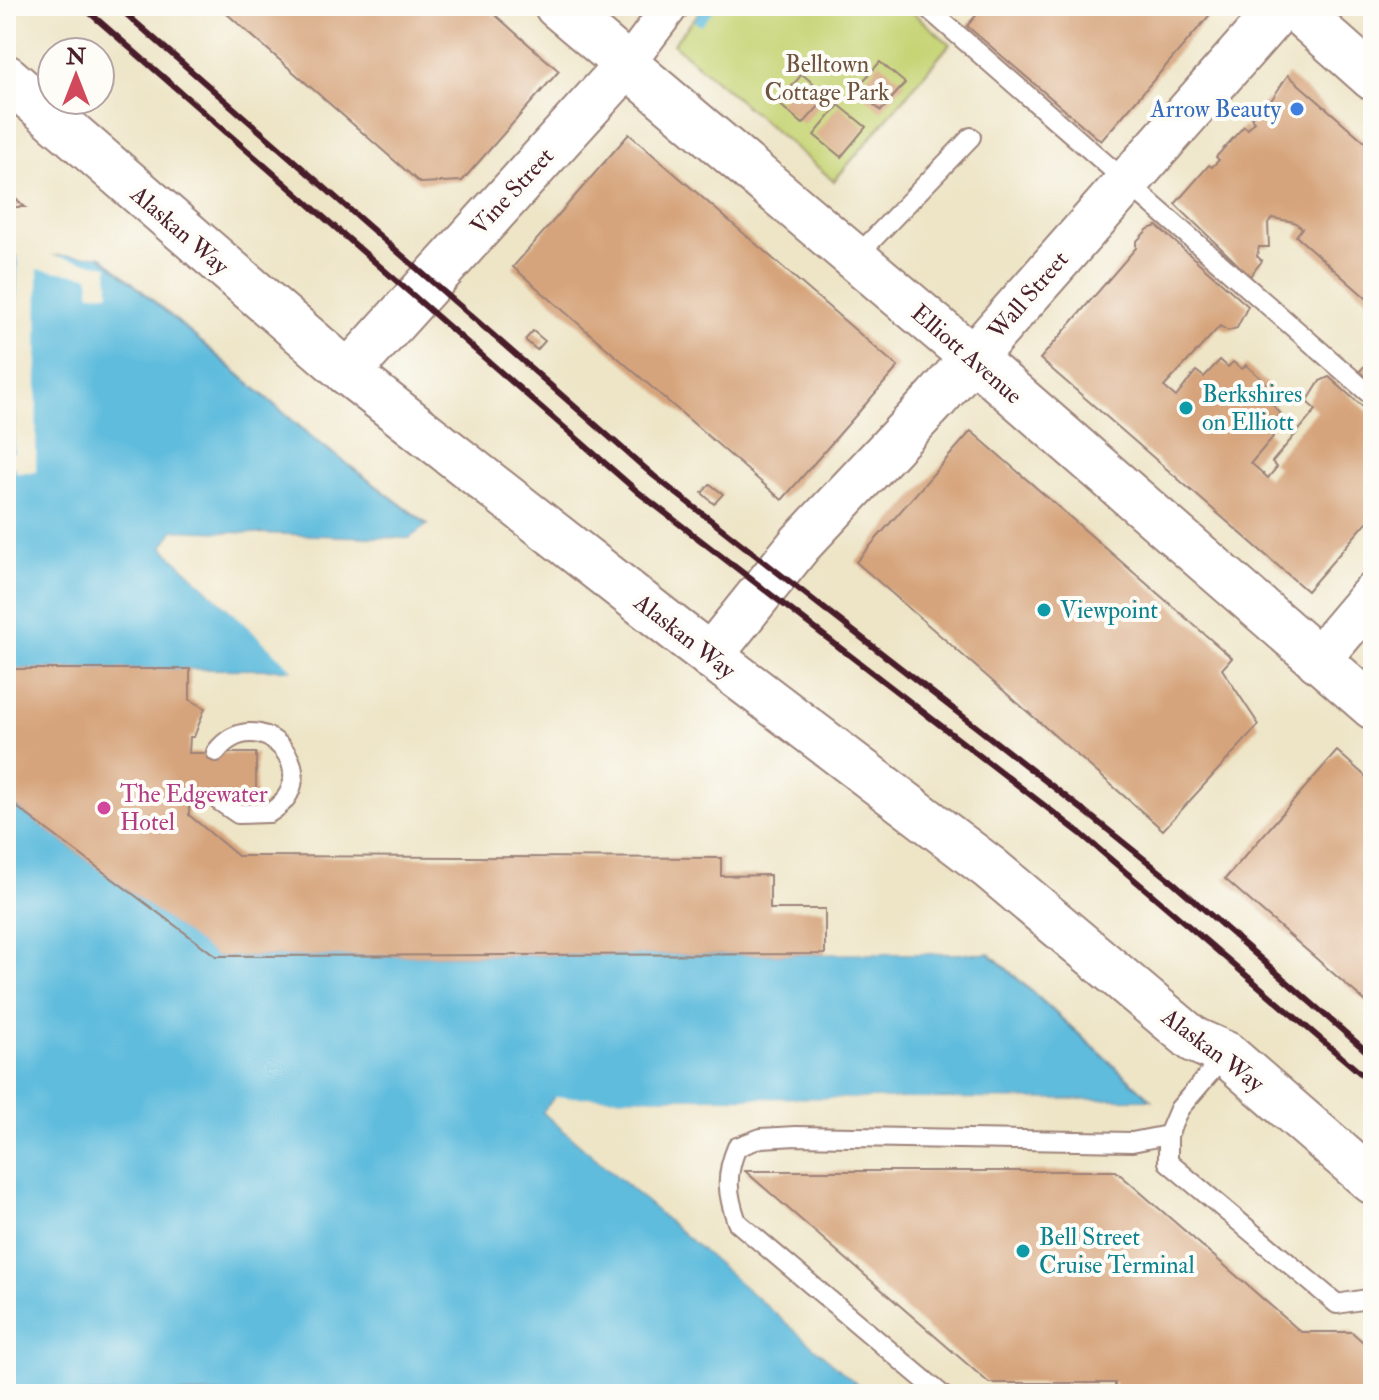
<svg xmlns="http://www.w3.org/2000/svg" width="1379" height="1400" font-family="'IM FELL Double Pica',serif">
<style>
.green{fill:#c6d475;stroke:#887a50;stroke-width:2}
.water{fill:#5ebcdd;stroke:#546e84;stroke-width:2}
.pier{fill:#eee5c7}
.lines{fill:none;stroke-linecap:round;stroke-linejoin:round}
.stream{stroke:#5ebcdd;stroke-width:10}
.building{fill:#d6a47b}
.lane-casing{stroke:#9c8279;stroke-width:22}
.street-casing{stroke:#9c8279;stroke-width:38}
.secondary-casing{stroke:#9c8279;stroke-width:48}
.primary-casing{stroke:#9c8279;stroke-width:48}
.lane{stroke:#fff;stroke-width:18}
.street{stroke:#fff;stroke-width:34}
.secondary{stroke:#fff;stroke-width:44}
.primary{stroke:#fff;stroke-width:44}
.rail{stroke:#4a1f2b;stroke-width:6}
.shop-dot{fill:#3f7fe0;stroke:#fdfcf7;stroke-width:3}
.culture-dot{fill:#0f9aa8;stroke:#fdfcf7;stroke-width:3}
.hotel-dot{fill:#d1479c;stroke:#fdfcf7;stroke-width:3}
.labels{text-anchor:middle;stroke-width:8;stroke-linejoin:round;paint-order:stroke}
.park-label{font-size:24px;fill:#6f5541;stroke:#fdfcf7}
.shop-label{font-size:24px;fill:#366cbe;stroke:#fdfcf7;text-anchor:end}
.street-label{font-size:24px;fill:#4a1f2b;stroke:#fdfcf7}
.culture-label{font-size:24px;fill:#0d838f;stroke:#fdfcf7;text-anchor:start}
.hotel-label{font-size:24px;fill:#b23c85;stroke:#fdfcf7;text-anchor:start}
</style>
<rect width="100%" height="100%" fill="#fdfcf7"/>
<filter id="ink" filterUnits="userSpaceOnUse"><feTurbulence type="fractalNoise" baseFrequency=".0125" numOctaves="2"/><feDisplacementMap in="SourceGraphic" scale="16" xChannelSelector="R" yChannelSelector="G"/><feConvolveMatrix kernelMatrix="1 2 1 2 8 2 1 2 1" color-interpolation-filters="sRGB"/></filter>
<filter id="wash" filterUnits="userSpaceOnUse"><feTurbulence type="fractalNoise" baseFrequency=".006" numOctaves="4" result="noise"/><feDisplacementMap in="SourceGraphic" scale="32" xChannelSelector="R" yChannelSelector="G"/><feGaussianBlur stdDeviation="1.8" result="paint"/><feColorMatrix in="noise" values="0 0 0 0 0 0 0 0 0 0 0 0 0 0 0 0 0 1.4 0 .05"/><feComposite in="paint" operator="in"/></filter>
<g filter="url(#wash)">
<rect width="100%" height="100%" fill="#eee5c7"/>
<!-- green -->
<path class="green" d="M 705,6 L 905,6 L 950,44 L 834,181 L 673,44 Z"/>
<!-- water -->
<g class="water">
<path d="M 6,255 L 100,255 L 314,439 L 428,525 L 409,539 L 174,531 L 163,547 L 295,670 L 6,669 Z"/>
<path d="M 6,799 L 217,956 L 989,953 L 1152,1100 L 554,1098 L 543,1112 L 869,1394 L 6,1394 Z"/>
</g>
<!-- pier -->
<g class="pier">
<path d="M 6,251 L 96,251 L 100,255 L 51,255 L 108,266 L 109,293 L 90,294 L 89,276 L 38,269 L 36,472 L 16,472 L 16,467 L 6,467 L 6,453 L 14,453 L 18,255 L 6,255 Z"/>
<path d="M 428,525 L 431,528 L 409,543 L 176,535 L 168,547 L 297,667 L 296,674 L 6,673 L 6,669 L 293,670 L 163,547 L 174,531 L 409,539 Z"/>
<path d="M 6,795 L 218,952 L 984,949 L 989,953 L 216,956 L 6,799 Z"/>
<path d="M 555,1097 L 1152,1100 L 1155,1103 L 556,1101 L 548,1111 L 872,1391 L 873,1394 L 869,1394 L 543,1112 Z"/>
</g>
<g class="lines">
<!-- stream -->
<path class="stream" d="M 700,20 L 711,6"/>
</g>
<g id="blocks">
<!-- building -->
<g class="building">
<path d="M 218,6 L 485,6 L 559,71 L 462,181 L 420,183 Z"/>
<path d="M 984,6 L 1211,6 L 1215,9 L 1101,141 L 967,26 Z"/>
<path d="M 880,62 L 905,83 L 881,111 L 856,89 Z"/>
<path d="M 802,74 L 828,96 L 803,124 L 778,103 Z"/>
<path d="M 1288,75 L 1373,149 L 1373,304 L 1296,236 L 1302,228 L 1294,222 L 1272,218 L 1268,223 L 1269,247 L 1259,247 L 1257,256 L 1262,261 L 1250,276 L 1175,204 L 1209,165 L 1212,167 L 1219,160 L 1216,157 L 1244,126 L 1248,129 L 1254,121 L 1251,118 L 1267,99 L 1270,102 Z"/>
<path d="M 839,105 L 866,127 L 841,157 L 814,135 Z"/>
<path d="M 629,134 L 898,367 L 782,500 L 513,267 Z"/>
<path d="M 6,191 L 25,207 L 6,207 Z"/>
<path d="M 1157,226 L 1248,306 L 1237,328 L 1228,331 L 1220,326 L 1164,387 L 1176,397 L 1196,371 L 1204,377 L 1220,360 L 1228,367 L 1233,362 L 1242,369 L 1246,365 L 1272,388 L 1269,393 L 1277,401 L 1273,405 L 1281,414 L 1267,430 L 1273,437 L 1251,463 L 1268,478 L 1277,467 L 1272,462 L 1316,410 L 1307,402 L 1320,381 L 1329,377 L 1373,416 L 1373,515 L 1307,591 L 1040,359 L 1136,248 L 1136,242 L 1148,229 Z"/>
<path d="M 533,331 L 545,341 L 537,350 L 525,340 Z"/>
<path d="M 1373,356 L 1373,383 L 1359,372 Z"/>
<path d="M 971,431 L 1232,658 L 1222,669 L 1259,725 L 1163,830 L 856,562 Z"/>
<path d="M 710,484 L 723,494 L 714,504 L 702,493 Z"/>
<path d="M 6,669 L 190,669 L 190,700 L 205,708 L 194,737 L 190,737 L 189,753 L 256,753 L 256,800 L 189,800 L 189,815 L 238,856 L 721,858 L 721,876 L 770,875 L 770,909 L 825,909 L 825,954 L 216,956 L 6,799 Z"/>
<path d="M 1337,751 L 1373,783 L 1373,1008 L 1225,879 Z"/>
<path d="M 745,1171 L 1116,1171 L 1301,1332 L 1352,1332 L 1373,1351 L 1373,1394 L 1115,1394 L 1115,1383 L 989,1383 Z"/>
</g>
</g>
</g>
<g filter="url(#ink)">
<use href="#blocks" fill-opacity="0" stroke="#9c8279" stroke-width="2"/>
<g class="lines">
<!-- lane casing -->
<g class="lane-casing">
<g id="lane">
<path d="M 925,6 L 1373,397"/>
<path d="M 855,258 L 971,137"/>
<path d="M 216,752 C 259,697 331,775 269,813 L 238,814 L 219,801"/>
<path d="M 1168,1135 L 1168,1162 L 1337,1304 L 1373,1298"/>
<path d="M 941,1394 L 737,1222 C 727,1194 725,1175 737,1147 L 761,1138 L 796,1136 L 1132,1142 L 1168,1135 L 1179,1109 L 1226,1054"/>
</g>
</g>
<!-- street casing -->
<g class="street-casing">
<path id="street" d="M 626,66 L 671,6"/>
</g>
<!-- secondary casing -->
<g class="secondary-casing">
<g id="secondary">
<path d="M 6,77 L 348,373 L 675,629 L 990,868 L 1194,1040 L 1226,1054 L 1373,1182"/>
<path d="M 348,373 L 626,66"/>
<path d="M 710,656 L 800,544 L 937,398 L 1282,6"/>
<path d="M 1318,660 L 1373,595"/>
</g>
</g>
<!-- primary casing -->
<g class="primary-casing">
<g id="primary">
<path d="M 557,6 L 973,358 L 1373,707"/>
<path d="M 1292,6 L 1373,78"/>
</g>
</g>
<!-- lane -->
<use href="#lane" class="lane"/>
<!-- street -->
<use href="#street" class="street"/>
<!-- secondary -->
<use href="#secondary" class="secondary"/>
<!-- primary -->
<use href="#primary" class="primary"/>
<!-- rail -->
<g class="rail">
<path d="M 82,6 L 638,492 L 1080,833 L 1373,1084"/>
<path d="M 117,6 L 654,476 L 1092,817 L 1174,883 L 1373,1057"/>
</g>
</g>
</g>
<!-- markers -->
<circle class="shop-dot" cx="1297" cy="109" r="8"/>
<g class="culture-dot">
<circle cx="1186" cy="408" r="8"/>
<circle cx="1044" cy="610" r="8"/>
<circle cx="1023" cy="1251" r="8"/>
</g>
<circle class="hotel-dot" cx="104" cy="808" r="8"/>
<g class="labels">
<!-- park labels -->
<g class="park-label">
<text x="827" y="72">Belltown<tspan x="827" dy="28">Cottage Park</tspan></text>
</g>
<!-- shop labels -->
<g class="shop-label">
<text x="1281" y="117">Arrow Beauty</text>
</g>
<!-- street labels -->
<g class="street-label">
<text transform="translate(512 191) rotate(-47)" y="8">Vine Street</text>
<text transform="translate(180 230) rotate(41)" y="8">Alaskan Way</text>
<text transform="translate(1028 295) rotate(-49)" y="8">Wall Street</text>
<text transform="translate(967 354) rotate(41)" y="8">Elliott Avenue</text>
<text transform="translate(685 636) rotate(38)" y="8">Alaskan Way</text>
<text transform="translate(1213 1050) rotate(37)" y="8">Alaskan Way</text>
</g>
<!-- culture labels -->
<g class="culture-label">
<text x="1202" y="402">Berkshires<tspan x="1202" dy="28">on Elliott</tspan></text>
<text x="1060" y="618">Viewpoint</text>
<text x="1039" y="1245">Bell Street<tspan x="1039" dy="28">Cruise Terminal</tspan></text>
</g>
<!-- hotel labels -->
<g class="hotel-label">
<text x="120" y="802">The Edgewater<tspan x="120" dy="28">Hotel</tspan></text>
</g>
</g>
<!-- margin -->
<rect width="1379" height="1400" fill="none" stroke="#fdfcf7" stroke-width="32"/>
<!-- north arrow -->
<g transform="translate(76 76)"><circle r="38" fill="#fdfcf7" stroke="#b5a4a5" stroke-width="2"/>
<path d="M0-6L14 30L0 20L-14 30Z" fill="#d1495b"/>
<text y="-12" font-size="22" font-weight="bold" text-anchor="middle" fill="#4a1f2b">N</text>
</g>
</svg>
